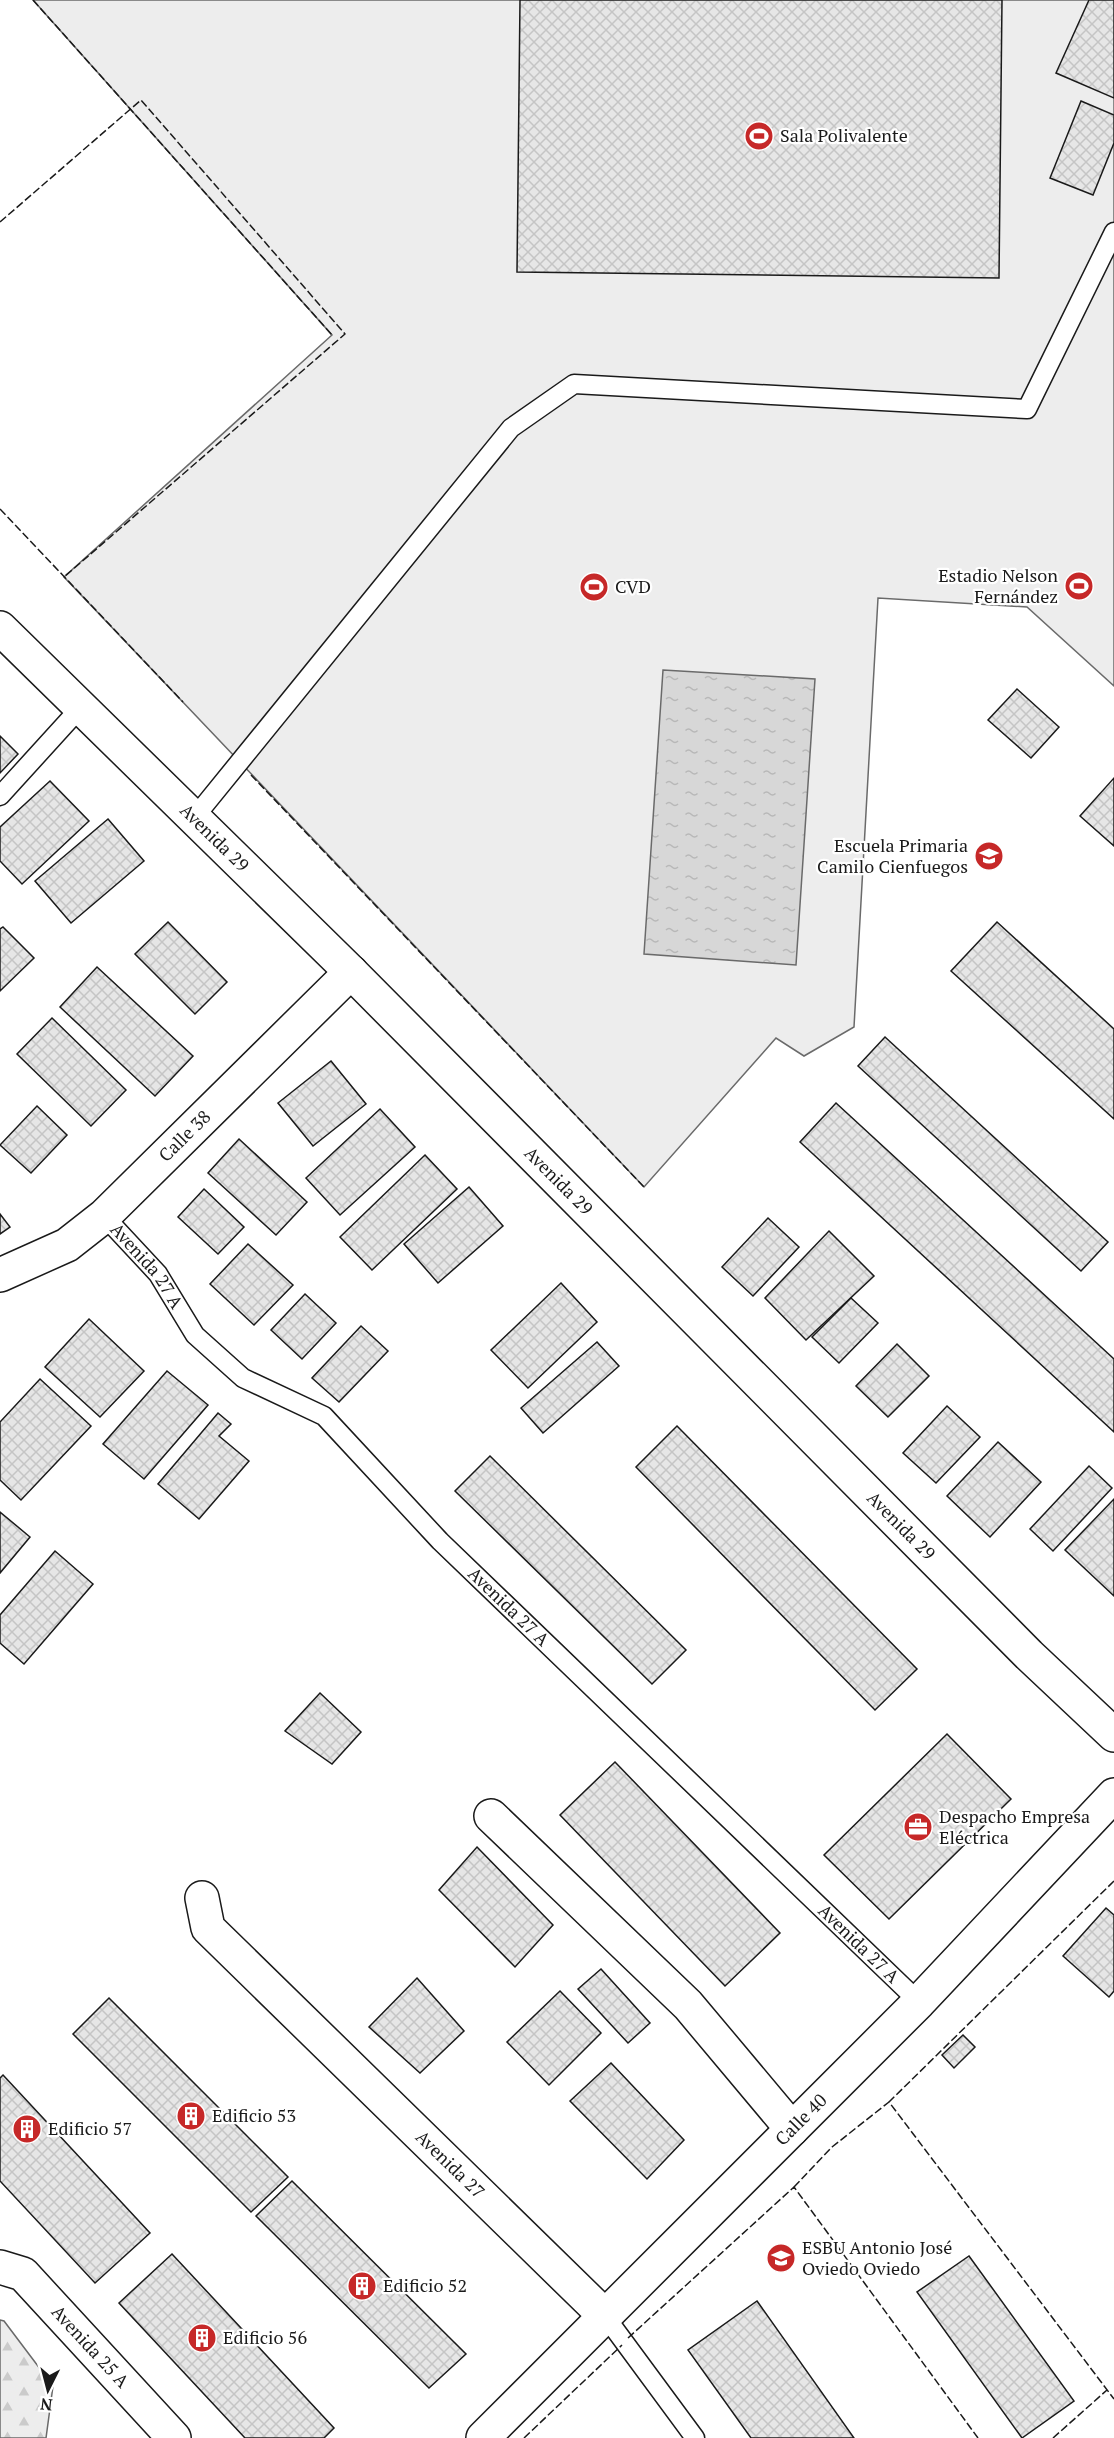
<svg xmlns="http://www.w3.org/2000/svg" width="1114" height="2438" font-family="'PT Serif',serif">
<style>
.forest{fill:url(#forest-firs);stroke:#6a6a6a;stroke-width:1.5}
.pitch{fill:#ededed;stroke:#6a6a6a;stroke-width:1.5}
.water{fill:url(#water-ripples);stroke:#6a6a6a;stroke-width:1.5}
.building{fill:url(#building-cross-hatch);stroke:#1a1a1a;stroke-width:1.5}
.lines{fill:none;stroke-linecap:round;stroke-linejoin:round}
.service-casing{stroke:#1a1a1a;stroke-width:21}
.minor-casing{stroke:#1a1a1a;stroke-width:36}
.secondary-casing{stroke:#1a1a1a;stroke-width:36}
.service{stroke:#fff;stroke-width:18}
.minor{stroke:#fff;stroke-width:33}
.secondary{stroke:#fff;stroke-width:33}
.fence{stroke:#1a1a1a;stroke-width:1.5;stroke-dasharray:8 3;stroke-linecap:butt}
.labels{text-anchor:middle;stroke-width:4.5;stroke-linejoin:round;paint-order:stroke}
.poi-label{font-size:18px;fill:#1a1a1a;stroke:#fff;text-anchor:start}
.street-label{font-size:18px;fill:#1a1a1a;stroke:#fff}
</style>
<defs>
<pattern id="forest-firs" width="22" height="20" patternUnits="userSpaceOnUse" patternTransform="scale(1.5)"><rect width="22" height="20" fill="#ededed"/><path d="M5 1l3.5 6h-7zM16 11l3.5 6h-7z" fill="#cbcbcb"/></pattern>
<pattern id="water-ripples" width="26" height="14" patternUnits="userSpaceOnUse" patternTransform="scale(1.5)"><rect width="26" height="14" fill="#d7d7d7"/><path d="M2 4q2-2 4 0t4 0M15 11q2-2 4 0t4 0" fill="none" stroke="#b8b8b8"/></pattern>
<pattern id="building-cross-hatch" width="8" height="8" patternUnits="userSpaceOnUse" patternTransform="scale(1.5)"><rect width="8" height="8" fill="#e6e6e6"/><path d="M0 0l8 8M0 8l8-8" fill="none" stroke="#c5c5c5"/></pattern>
</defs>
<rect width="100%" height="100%" fill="#fff"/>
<!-- forest -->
<path class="forest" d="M 0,2320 L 4,2321 L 53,2386 L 46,2438 L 0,2438 Z"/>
<!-- pitch -->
<path class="pitch" d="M 33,0 L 1114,0 L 1114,686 L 1027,607 L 878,598 L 854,1027 L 804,1056 L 776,1038 L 644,1187 L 64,577 L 332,335 Z"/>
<!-- water -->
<path class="water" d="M 663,670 L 815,679 L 796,965 L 644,954 Z"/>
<!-- building -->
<g class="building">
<path d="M 520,0 L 1002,0 L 999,278 L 517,272 Z"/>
<path d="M 1089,0 L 1114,0 L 1114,98 L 1056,73 Z"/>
<path d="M 1081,101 L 1114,115 L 1114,143 L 1093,195 L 1050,178 Z"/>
<path d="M 1017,689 L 1059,727 L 1031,758 L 988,720 Z"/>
<path d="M 0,736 L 18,754 L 0,773 Z"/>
<path d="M 1114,778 L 1114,846 L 1080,816 Z"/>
<path d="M 50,781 L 89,821 L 22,884 L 0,861 L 0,827 Z"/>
<path d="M 108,819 L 144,861 L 71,923 L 35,881 Z"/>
<path d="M 168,922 L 227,982 L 195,1014 L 135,954 Z"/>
<path d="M 997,922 L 1114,1029 L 1114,1119 L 951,971 Z"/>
<path d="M 3,927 L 34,958 L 0,991 L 0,929 Z"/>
<path d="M 97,967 L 193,1056 L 155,1096 L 60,1007 Z"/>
<path d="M 52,1018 L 126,1090 L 91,1126 L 17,1054 Z"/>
<path d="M 885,1037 L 1108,1242 L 1081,1271 L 858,1066 Z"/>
<path d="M 331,1061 L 366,1104 L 313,1146 L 278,1103 Z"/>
<path d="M 836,1103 L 1114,1359 L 1114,1432 L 800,1142 Z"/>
<path d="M 37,1106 L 67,1135 L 31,1173 L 0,1145 Z"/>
<path d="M 380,1109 L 415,1147 L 340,1215 L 306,1178 Z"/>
<path d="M 239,1139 L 307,1202 L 276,1235 L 208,1173 Z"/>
<path d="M 425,1155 L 457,1189 L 372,1270 L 340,1237 Z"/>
<path d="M 469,1187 L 503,1226 L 438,1283 L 404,1244 Z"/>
<path d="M 204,1189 L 244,1227 L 218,1254 L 178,1217 Z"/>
<path d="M 0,1214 L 10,1227 L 0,1234 Z"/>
<path d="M 768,1218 L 799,1247 L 753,1296 L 722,1267 Z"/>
<path d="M 829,1231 L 874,1276 L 806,1340 L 765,1298 Z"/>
<path d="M 248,1244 L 293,1285 L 254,1325 L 210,1284 Z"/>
<path d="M 561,1283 L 597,1322 L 528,1388 L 491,1350 Z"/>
<path d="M 305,1294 L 336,1323 L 302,1359 L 271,1330 Z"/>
<path d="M 851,1298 L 878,1323 L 839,1363 L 812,1337 Z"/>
<path d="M 89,1319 L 144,1371 L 100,1417 L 45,1367 Z"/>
<path d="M 361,1326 L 388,1351 L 339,1402 L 312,1378 Z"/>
<path d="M 597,1342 L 619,1366 L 543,1433 L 521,1408 Z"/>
<path d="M 897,1344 L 929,1376 L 888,1417 L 856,1386 Z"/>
<path d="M 167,1371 L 208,1405 L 144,1479 L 103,1444 Z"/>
<path d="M 40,1379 L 91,1426 L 21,1500 L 0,1480 L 0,1422 Z"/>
<path d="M 947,1406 L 980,1437 L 936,1483 L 903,1453 Z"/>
<path d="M 218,1413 L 231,1424 L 219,1436 L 249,1461 L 199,1519 L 158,1484 Z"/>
<path d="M 677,1426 L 917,1669 L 875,1710 L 636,1467 Z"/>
<path d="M 998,1442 L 1041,1482 L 990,1537 L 947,1496 Z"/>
<path d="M 490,1456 L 686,1650 L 652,1684 L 455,1491 Z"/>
<path d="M 1089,1466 L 1112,1488 L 1053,1551 L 1030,1529 Z"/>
<path d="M 1114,1499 L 1114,1596 L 1065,1550 Z"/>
<path d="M 0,1512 L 30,1537 L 0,1573 Z"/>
<path d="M 55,1551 L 93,1584 L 24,1664 L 0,1643 L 0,1615 Z"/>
<path d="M 320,1693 L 361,1732 L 332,1764 L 285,1731 Z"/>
<path d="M 947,1734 L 1011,1799 L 889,1919 L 824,1855 Z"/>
<path d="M 615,1762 L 780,1933 L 725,1986 L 560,1815 Z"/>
<path d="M 477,1847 L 553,1925 L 515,1967 L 439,1890 Z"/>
<path d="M 1106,1908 L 1114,1915 L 1114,1991 L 1109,1997 L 1063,1956 Z"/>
<path d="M 601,1969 L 650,2023 L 628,2043 L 578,1989 Z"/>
<path d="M 417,1978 L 464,2031 L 420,2073 L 369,2027 Z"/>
<path d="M 560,1991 L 601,2033 L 549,2085 L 507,2042 Z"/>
<path d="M 109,1998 L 288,2177 L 251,2212 L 73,2034 Z"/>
<path d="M 963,2035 L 975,2047 L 954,2068 L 942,2055 Z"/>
<path d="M 611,2063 L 684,2140 L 647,2179 L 570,2101 Z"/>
<path d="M 3,2075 L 150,2233 L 95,2283 L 0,2181 L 0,2078 Z"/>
<path d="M 292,2181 L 466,2354 L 429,2388 L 256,2216 Z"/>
<path d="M 172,2254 L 334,2428 L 324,2438 L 245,2438 L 119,2303 Z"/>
<path d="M 969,2256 L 1074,2401 L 1022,2438 L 917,2292 Z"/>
<path d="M 757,2301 L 854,2438 L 751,2438 L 688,2350 Z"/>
</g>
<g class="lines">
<!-- service casing -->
<g class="service-casing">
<g id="service">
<path d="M 0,796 L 80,708"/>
<path d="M 194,818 L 511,428 L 574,384 L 1027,409 L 1114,232"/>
<path id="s1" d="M 104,1216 L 158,1274 L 195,1335 L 243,1378 L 324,1416 L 440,1541 L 919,2002"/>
<path d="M 605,2316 L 695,2438"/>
</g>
</g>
<!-- minor casing -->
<g class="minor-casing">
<g id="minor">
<path id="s2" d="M 0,1275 L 67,1245 L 104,1216 L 351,972"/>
<path d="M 491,1816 L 688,2005 L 792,2129"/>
<path id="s3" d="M 202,1898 L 208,1928 L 605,2316"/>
<path id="s4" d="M 0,2267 L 23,2274 L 174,2438"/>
<path id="s5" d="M 483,2438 L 919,2002 L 1114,1795"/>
</g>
</g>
<!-- secondary casing -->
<g class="secondary-casing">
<g id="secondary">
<path id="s6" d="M 0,628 L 351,972 L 1029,1655 L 1114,1735"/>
</g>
</g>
<!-- service -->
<use href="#service" class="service"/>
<!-- minor -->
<use href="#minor" class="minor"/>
<!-- secondary -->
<use href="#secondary" class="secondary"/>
<!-- fence -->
<g class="fence">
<path d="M 33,0 L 332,335"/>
<path d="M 0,222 L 141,100 L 345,334 L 64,577"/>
<path d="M 0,509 L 183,702"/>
<path d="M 251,775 L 644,1187"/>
<path d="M 1114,1881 L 889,2102 L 1114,2399"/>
<path d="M 794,2187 L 832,2147 L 889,2102"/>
<path d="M 628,2338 L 794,2187 L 978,2438"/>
<path d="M 524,2438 L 622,2345"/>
<path d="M 1053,2438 L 1107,2390"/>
</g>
</g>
<!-- icons -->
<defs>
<g id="stadium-disc" transform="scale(1.5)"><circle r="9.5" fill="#c62828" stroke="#fff"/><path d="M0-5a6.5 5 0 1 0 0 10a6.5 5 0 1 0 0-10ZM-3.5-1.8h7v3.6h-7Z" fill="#fff"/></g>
<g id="school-disc" transform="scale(1.5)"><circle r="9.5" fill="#c62828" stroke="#fff"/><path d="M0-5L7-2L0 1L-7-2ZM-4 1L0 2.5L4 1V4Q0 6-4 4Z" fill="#fff"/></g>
<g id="office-disc" transform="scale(1.5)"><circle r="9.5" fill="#c62828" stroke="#fff"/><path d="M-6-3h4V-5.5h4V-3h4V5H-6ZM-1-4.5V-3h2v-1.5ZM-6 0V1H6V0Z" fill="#fff"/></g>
<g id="building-disc" transform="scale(1.5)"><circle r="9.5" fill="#c62828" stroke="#fff"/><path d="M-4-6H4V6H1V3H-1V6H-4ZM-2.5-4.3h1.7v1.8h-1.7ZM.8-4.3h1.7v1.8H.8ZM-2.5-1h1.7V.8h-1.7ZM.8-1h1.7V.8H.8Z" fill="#fff"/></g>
</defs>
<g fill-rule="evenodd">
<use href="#stadium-disc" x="759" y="136"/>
<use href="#stadium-disc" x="1079" y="586"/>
<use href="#stadium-disc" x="594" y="587"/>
<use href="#school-disc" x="989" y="856"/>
<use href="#office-disc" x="918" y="1827"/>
<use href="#building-disc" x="191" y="2116"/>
<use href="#building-disc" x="27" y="2129"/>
<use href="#school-disc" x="781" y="2258"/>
<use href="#building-disc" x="362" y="2286"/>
<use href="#building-disc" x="202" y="2338"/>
</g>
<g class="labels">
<!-- poi labels -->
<g class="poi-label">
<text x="780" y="142">Sala Polivalente</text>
<text x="1058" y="582" text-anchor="end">Estadio Nelson<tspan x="1058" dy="21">Fernández</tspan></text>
<text x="615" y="593">CVD</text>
<text x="968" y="852" text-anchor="end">Escuela Primaria<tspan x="968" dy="21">Camilo Cienfuegos</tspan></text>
<text x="939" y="1823">Despacho Empresa<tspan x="939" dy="21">Eléctrica</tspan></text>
<text x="212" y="2122">Edificio 53</text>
<text x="48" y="2135">Edificio 57</text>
<text x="802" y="2254">ESBU Antonio José<tspan x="802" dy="21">Oviedo Oviedo</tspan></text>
<text x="383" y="2292">Edificio 52</text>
<text x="223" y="2344">Edificio 56</text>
</g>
<!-- street labels -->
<g class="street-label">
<text dy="6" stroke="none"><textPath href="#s6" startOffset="300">Avenida 29</textPath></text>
<text dy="6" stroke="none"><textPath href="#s2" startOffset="234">Calle 38</textPath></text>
<text dy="6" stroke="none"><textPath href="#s6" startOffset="786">Avenida 29</textPath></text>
<text dy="6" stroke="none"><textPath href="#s1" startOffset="66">Avenida 27 A</textPath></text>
<text dy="6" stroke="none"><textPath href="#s6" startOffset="1272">Avenida 29</textPath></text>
<text dy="6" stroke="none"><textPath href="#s1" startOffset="570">Avenida 27 A</textPath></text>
<text dy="6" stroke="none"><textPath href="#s1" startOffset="1056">Avenida 27 A</textPath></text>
<text dy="6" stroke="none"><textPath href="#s5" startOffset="450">Calle 40</textPath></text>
<text dy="6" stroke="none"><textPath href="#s3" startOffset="369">Avenida 27</textPath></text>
<text dy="6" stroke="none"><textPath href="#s4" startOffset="123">Avenida 25 A</textPath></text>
</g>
</g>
<!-- north arrow -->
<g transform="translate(48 2390) rotate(186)" stroke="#ffffff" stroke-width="4.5" paint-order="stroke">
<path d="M0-4.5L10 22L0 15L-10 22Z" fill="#1a1a1a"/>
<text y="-9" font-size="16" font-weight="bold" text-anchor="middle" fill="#1a1a1a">N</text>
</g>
</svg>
